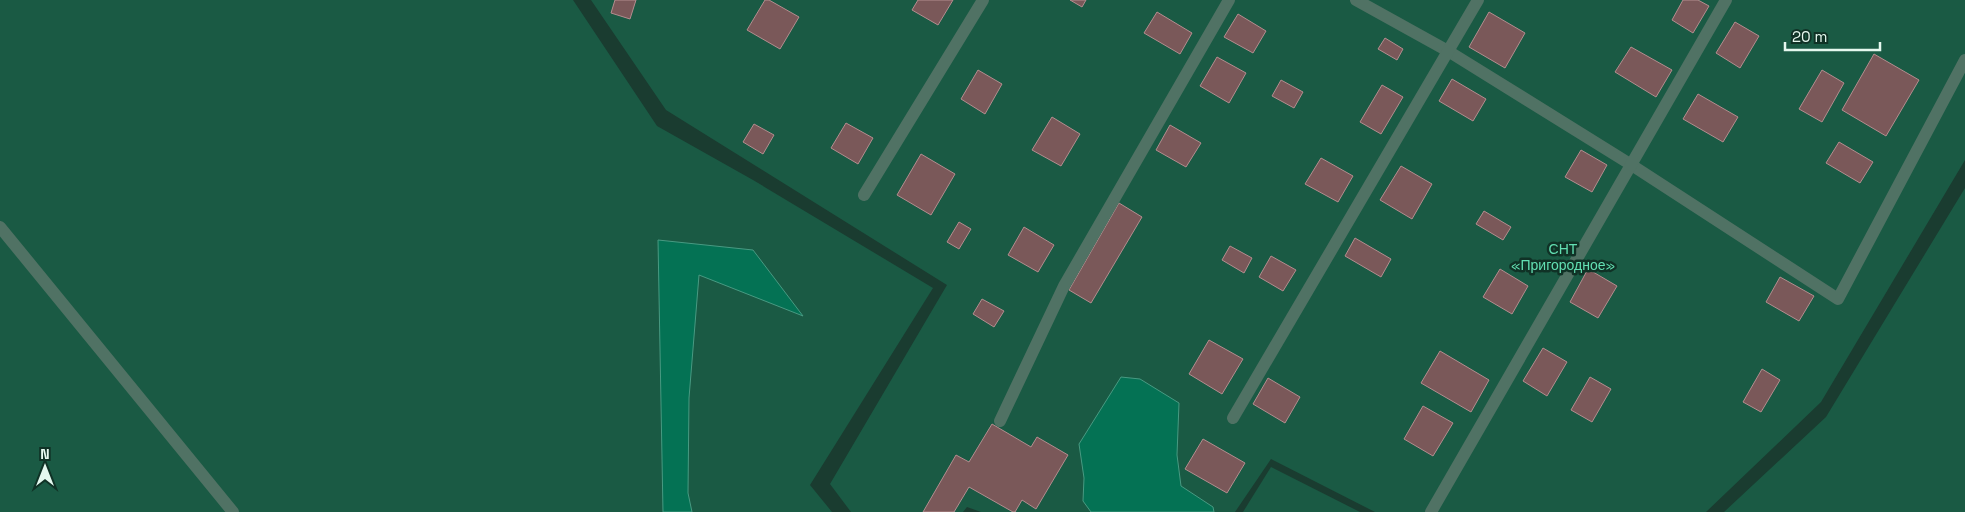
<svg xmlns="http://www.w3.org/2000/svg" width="1965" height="512" font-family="'Space Grotesk',sans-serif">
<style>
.green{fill:#1a5a44}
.water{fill:#047254;stroke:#489a82}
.building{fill:#7a5859;stroke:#b38d8f}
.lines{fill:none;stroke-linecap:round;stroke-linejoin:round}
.minor{stroke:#507264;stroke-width:12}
.labels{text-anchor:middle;stroke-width:5;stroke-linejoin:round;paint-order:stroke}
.park-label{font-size:14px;fill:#62dfb2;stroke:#103226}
</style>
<rect width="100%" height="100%" fill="#1a3c30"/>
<!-- green -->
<g class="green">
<path d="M 0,0 L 573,0 L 657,126 L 753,180 L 933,288 L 810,485 L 832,512 L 0,512 Z"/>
<path d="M 591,0 L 1965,0 L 1965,160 L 1821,402 L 1706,512 L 1375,512 L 1271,459 L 1235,512 L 981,512 L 967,507 L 963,512 L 851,512 L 830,484 L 947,285 L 666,110 Z"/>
<path d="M 1965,188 L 1965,512 L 1724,512 L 1826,417 Z"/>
<path d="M 1271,467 L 1360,512 L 1243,512 Z"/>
</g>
<!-- water -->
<g class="water">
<path d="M 658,240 L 753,250 L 803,316 L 699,275 L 689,398 L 688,493 L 692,512 L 663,512 Z"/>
<path d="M 1121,377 L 1140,379 L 1179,403 L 1177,455 L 1181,486 L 1213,507 L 1214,512 L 1091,512 L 1083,501 L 1084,478 L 1079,444 Z"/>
</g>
<!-- building -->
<g class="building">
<path d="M 615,0 L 636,0 L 630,19 L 611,13 Z"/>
<path d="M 765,0 L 769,0 L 799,17 L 780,49 L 747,30 Z"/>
<path d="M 918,0 L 953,0 L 938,25 L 912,10 Z"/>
<path d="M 1070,0 L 1086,0 L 1082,7 Z"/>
<path d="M 1683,0 L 1698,0 L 1709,6 L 1693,33 L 1672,20 Z"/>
<path d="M 1157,12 L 1192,33 L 1180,54 L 1144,33 Z"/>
<path d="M 1489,12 L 1525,33 L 1505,68 L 1469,47 Z"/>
<path d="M 1238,14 L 1266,31 L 1253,53 L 1224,37 Z"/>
<path d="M 1735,22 L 1759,36 L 1740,68 L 1716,53 Z"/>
<path d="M 1385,38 L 1403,49 L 1397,60 L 1378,49 Z"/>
<path d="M 1631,47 L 1672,70 L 1656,97 L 1615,72 Z"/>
<path d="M 1874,54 L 1919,80 L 1886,136 L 1842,110 Z"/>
<path d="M 1217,57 L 1246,73 L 1229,103 L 1200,86 Z"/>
<path d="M 978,70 L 1002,84 L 985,114 L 961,99 Z"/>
<path d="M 1822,70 L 1844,83 L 1822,122 L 1799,109 Z"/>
<path d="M 1452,79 L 1486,99 L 1473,121 L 1439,101 Z"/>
<path d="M 1281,80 L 1303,92 L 1294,108 L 1272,96 Z"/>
<path d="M 1382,85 L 1403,97 L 1381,134 L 1360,122 Z"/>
<path d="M 1698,94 L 1738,117 L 1723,142 L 1683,119 Z"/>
<path d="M 1052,117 L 1080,134 L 1061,166 L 1032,150 Z"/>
<path d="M 846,123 L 873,138 L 858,164 L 831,148 Z"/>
<path d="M 754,124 L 774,135 L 763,154 L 743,142 Z"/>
<path d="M 1170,125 L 1201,143 L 1186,167 L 1156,150 Z"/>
<path d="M 1839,142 L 1873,162 L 1860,183 L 1826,163 Z"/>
<path d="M 1581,150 L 1607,165 L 1592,192 L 1565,177 Z"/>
<path d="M 921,154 L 955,174 L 931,215 L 897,195 Z"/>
<path d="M 1321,158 L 1353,176 L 1338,202 L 1305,184 Z"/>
<path d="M 1401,166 L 1432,184 L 1412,219 L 1380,200 Z"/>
<path d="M 1119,203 L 1142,217 L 1091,303 L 1069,290 Z"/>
<path d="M 1484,211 L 1511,227 L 1503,240 L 1476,224 Z"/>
<path d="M 959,222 L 971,229 L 959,249 L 947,242 Z"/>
<path d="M 1024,227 L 1054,245 L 1038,272 L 1008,255 Z"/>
<path d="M 1355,238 L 1391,259 L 1381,277 L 1345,256 Z"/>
<path d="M 1230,246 L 1252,258 L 1244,273 L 1222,260 Z"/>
<path d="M 1271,256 L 1296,270 L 1283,291 L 1259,277 Z"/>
<path d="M 1500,269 L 1528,286 L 1512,314 L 1483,297 Z"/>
<path d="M 1588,269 L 1617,286 L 1598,318 L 1570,302 Z"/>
<path d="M 1780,277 L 1814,296 L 1799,321 L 1766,302 Z"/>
<path d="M 982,299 L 1004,311 L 994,327 L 973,314 Z"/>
<path d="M 1209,340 L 1243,359 L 1222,394 L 1189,374 Z"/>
<path d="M 1543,348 L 1567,362 L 1547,396 L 1523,381 Z"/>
<path d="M 1440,351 L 1489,380 L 1471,412 L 1421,383 Z"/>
<path d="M 1762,369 L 1780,380 L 1761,412 L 1743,402 Z"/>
<path d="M 1590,377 L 1611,389 L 1592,422 L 1571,410 Z"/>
<path d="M 1268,378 L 1300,397 L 1285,423 L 1253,404 Z"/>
<path d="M 1423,406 L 1453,423 L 1433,456 L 1404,439 Z"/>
<path d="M 992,424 L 1031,447 L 1037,437 L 1068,455 L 1036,509 L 1022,500 L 1015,512 L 1013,512 L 969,487 L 954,512 L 923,512 L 956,455 L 969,462 Z"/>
<path d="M 1203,439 L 1245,463 L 1227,493 L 1185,469 Z"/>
</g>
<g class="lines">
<!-- minor -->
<g class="minor">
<path d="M 1356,0 L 1448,51 L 1630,164 L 1838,299 L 1965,60"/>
<path d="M 864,195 L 983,0"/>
<path d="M 0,227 L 233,512"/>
<path d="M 1233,418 L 1478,0"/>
<path d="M 1000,421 L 1064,286 L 1229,0"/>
<path d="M 1431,512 L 1726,0"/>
</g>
</g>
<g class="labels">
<!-- park labels -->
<g class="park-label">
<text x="1563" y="254">СНТ<tspan x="1563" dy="16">«Пригородное»</tspan></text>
</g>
</g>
<!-- north arrow -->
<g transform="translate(45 467)" stroke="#103226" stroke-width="4" paint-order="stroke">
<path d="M0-4L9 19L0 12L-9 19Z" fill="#e5f8ef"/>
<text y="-8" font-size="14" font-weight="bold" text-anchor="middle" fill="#e5f8ef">N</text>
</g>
<!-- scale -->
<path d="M1785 42v8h95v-8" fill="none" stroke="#e5f8ef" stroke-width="2.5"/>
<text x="1792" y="42" font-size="15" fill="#e5f8ef" stroke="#103226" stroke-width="4" paint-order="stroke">20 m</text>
</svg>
